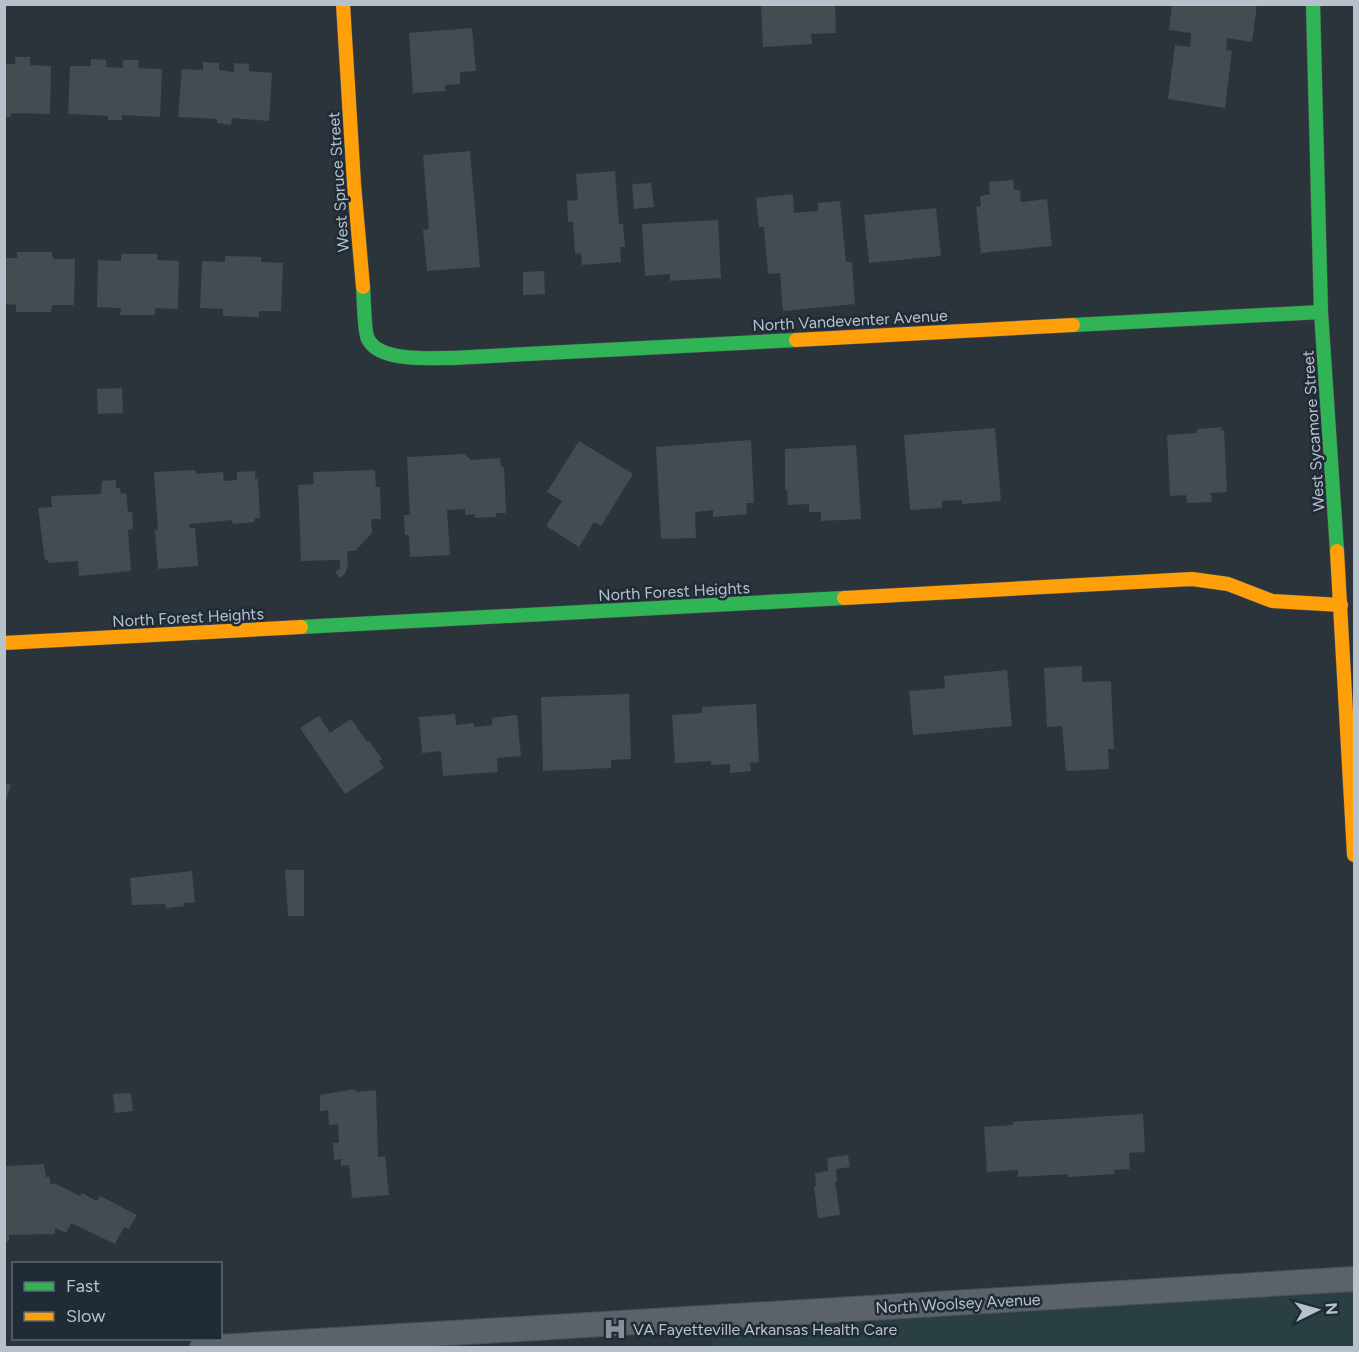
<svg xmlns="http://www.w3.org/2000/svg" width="1359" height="1352" font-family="Figtree,sans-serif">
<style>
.green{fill:#293f41}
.building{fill:#444b51}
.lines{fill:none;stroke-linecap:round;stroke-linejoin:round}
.street-casing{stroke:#4a5055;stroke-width:26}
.fast-casing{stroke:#4a5055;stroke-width:15}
.slow-casing{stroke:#4a5055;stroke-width:15}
.street{stroke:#5c6269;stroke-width:24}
.fast{stroke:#30b455;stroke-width:14}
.slow{stroke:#ff9f0a;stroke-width:14}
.labels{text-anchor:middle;stroke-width:5;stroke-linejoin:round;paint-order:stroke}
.street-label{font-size:16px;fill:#b7c1cb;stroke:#1f2b36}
.poi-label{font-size:16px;fill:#b7c1cb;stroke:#1f2b36;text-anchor:start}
</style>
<rect width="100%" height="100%" fill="#2c343b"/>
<!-- green -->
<path class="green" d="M 1354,1279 L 1354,1347 L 712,1348 L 710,1317 Z"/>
<!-- building -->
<g class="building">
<path d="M 761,4 L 835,4 L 836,33 L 811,34 L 812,44 L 763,47 Z"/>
<path d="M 1172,4 L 1257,4 L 1252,42 L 1227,38 L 1226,50 L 1232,51 L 1225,108 L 1168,99 L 1175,45 L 1190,47 L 1191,33 L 1169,30 Z"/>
<path d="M 472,28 L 476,71 L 460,72 L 460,84 L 445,85 L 445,91 L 413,93 L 409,33 Z"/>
<path d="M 15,57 L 30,57 L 30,65 L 51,66 L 50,114 L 11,113 L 11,117 L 4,117 L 4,64 L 15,64 Z"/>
<path d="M 91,59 L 106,60 L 106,67 L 123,68 L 123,60 L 139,60 L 138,68 L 162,69 L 160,117 L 122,115 L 122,120 L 108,120 L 108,116 L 68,114 L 70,66 L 91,66 Z"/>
<path d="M 203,62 L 219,63 L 219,70 L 234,72 L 234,63 L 249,64 L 249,71 L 272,73 L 269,121 L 232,118 L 231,125 L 217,123 L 217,119 L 178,117 L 182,69 L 203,70 Z"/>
<path d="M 470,151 L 480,267 L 427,271 L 423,230 L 429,229 L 423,155 Z"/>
<path d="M 615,171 L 619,224 L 623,224 L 625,247 L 620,247 L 621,262 L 582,265 L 581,253 L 575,254 L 573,222 L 568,222 L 567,201 L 578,200 L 576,174 Z"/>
<path d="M 1013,180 L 1014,190 L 1020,190 L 1021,202 L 1047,199 L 1052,246 L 981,253 L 976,207 L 981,206 L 980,196 L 990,194 L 989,182 Z"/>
<path d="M 651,183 L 654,207 L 634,209 L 632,184 Z"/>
<path d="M 793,194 L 794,213 L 818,211 L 818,203 L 840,201 L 846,262 L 852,262 L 855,304 L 783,311 L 780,273 L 768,274 L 764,227 L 759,227 L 756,198 Z"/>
<path d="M 936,208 L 941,256 L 869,263 L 864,215 Z"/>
<path d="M 718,220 L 721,278 L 670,281 L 670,274 L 645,276 L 642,224 Z"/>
<path d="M 17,252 L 52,252 L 53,259 L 75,259 L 74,305 L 52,305 L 51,312 L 16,312 L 16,305 L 4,304 L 4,258 L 17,258 Z"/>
<path d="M 121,254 L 157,254 L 157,260 L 179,261 L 178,309 L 155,308 L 155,315 L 120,315 L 121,308 L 97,307 L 98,260 L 121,261 Z"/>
<path d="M 225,256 L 261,257 L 261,262 L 283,263 L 281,311 L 259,311 L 259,317 L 223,316 L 223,309 L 200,308 L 202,261 L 225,262 Z"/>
<path d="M 544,271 L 545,294 L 523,295 L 523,272 Z"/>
<path d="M 122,388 L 123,413 L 98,414 L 97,389 Z"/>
<path d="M 1222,427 L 1221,430 L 1224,430 L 1227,492 L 1211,493 L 1212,502 L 1187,503 L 1186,495 L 1170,496 L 1167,435 L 1197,433 L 1197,429 Z"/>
<path d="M 995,428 L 1001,501 L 962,504 L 962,500 L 942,501 L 942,508 L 910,510 L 904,435 Z"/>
<path d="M 751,440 L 754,503 L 746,503 L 747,514 L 713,517 L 713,510 L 695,512 L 696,538 L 661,539 L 656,447 Z"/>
<path d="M 579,441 L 633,474 L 601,526 L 594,522 L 579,547 L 546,526 L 562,501 L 547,492 Z"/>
<path d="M 856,445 L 861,519 L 821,521 L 821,512 L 809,512 L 809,504 L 788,505 L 787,490 L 785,490 L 785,449 Z"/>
<path d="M 465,454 L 471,460 L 500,458 L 501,467 L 504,467 L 506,513 L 496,513 L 496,517 L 475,518 L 475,514 L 465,515 L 465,509 L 447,510 L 450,555 L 410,557 L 409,535 L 405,535 L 404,515 L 410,515 L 407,457 Z"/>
<path d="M 195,470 L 196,474 L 223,472 L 224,481 L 237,480 L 237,472 L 255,471 L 255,479 L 258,479 L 260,518 L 255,518 L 254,522 L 233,524 L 232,520 L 189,524 L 190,528 L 195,528 L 198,566 L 158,569 L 155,530 L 158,530 L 154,472 Z"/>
<path d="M 375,470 L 376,487 L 380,487 L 381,519 L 371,519 L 372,533 L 355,551 L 347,551 L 348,566 L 345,574 L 340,578 L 335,572 L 340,569 L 340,560 L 301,561 L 298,485 L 314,484 L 313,472 Z"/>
<path d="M 116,480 L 116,488 L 120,488 L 121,494 L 126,493 L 128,512 L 132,512 L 133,529 L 128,530 L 131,571 L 79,576 L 78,561 L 48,563 L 48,560 L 45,560 L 38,508 L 52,507 L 51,496 L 101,494 L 102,481 Z"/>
<path d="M 1082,666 L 1082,682 L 1111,681 L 1114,749 L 1108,749 L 1109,769 L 1066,771 L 1062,726 L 1047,727 L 1044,668 Z"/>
<path d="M 1007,670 L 1012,726 L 913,735 L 909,691 L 945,688 L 944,676 Z"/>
<path d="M 629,694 L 631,759 L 611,760 L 611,768 L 543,771 L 541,697 Z"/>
<path d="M 756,704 L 759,762 L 750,763 L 751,771 L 730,773 L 730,764 L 711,765 L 711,761 L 675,763 L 672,715 L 702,713 L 702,707 Z"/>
<path d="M 455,714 L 456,725 L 474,723 L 474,727 L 492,725 L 492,718 L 517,715 L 521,756 L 497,758 L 498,772 L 443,776 L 441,751 L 422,753 L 419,717 Z"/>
<path d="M 319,716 L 330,733 L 351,719 L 367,742 L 369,741 L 382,759 L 379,761 L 384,768 L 345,794 L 300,728 Z"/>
<path d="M 4,783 L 11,785 L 5,803 L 4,803 Z"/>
<path d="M 285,870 L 304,870 L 304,916 L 288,916 Z"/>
<path d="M 192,871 L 195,902 L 184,903 L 184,906 L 166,908 L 165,904 L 132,905 L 130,878 Z"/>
<path d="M 355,1089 L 356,1092 L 376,1090 L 378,1157 L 385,1156 L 389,1195 L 352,1198 L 349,1165 L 341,1166 L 341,1159 L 334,1160 L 333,1143 L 339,1143 L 338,1124 L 329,1125 L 328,1110 L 320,1111 L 320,1095 Z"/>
<path d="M 131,1093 L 133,1111 L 115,1113 L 113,1094 Z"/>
<path d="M 1143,1114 L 1145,1152 L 1129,1153 L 1130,1169 L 1114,1170 L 1115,1174 L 1068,1177 L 1068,1174 L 1018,1177 L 1018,1170 L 987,1172 L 984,1127 L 1013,1125 L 1013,1122 Z"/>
<path d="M 848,1155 L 850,1167 L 836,1169 L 837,1182 L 835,1182 L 840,1215 L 818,1218 L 814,1186 L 816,1186 L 815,1173 L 828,1171 L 827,1158 Z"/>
<path d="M 44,1164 L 46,1177 L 50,1177 L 50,1184 L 56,1184 L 80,1196 L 82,1193 L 97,1201 L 100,1196 L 137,1215 L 129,1229 L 124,1227 L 115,1244 L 71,1223 L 66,1233 L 55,1228 L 55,1234 L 9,1235 L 9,1241 L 4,1242 L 4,1166 Z"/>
</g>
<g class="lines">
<!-- street casing -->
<g class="street-casing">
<path id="street" d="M 202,1348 L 1354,1279"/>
</g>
<!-- fast casing -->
<g class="fast-casing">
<g id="fast">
<path d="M 1313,4 L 1321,312 L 1337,551"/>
<path d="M 363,287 C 364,298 364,332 368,339 C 379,362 430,358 452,358 L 796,340"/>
<path d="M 1073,325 L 1321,312"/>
<path d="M 301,627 L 844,598"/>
</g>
</g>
<!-- slow casing -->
<g class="slow-casing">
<g id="slow">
<path d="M 343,4 L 354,184 L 363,287"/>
<path d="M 796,340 L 1073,325"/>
<path d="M 1337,551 L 1354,855"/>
<path d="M 844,598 L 1192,579 L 1228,584 L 1272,601 L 1341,605"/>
<path d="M 4,643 L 301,627"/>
</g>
</g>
<!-- street -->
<use href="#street" class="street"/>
<!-- fast -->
<use href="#fast" class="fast"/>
<!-- slow -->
<use href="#slow" class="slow"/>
</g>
<!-- icons -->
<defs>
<g id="hospital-bare" transform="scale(1.8)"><path d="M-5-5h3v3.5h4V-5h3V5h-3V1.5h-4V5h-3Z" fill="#869099" stroke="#1f2b36" stroke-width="2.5" paint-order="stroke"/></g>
</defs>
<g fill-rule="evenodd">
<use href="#hospital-bare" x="615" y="1329"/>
</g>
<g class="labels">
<!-- street labels -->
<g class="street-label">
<text transform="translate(338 182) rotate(-94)" y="6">West Spruce Street</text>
<text transform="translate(850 320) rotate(-3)" y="6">North Vandeventer Avenue</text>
<text transform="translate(1313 431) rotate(-94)" y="6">West Sycamore Street</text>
<text transform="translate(674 591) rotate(-3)" y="6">North Forest Heights</text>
<text transform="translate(188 617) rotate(-3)" y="6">North Forest Heights</text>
<text transform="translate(958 1303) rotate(-3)" y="6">North Woolsey Avenue</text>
</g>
<!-- poi labels -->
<g class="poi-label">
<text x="633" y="1335">VA Fayetteville Arkansas Health Care</text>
</g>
</g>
<!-- border -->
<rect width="1359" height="1352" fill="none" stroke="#b7c1cb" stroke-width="12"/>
<!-- legend -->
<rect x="12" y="1262" width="210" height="78" fill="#1f2b36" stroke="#5c6772" stroke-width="1.5"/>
<rect x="24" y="1282" width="30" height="9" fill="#30b455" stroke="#5c6772" stroke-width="1.5"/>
<text x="66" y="1292" font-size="18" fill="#b7c1cb">Fast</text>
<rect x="24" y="1312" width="30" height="9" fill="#ff9f0a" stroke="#5c6772" stroke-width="1.5"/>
<text x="66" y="1322" font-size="18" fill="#b7c1cb">Slow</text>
<!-- north arrow -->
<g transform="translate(1317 1310) rotate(85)" stroke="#1f2b36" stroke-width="4.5" paint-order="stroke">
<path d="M0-4.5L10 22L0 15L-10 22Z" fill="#b7c1cb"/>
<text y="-9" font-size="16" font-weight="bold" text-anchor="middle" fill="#b7c1cb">N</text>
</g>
</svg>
